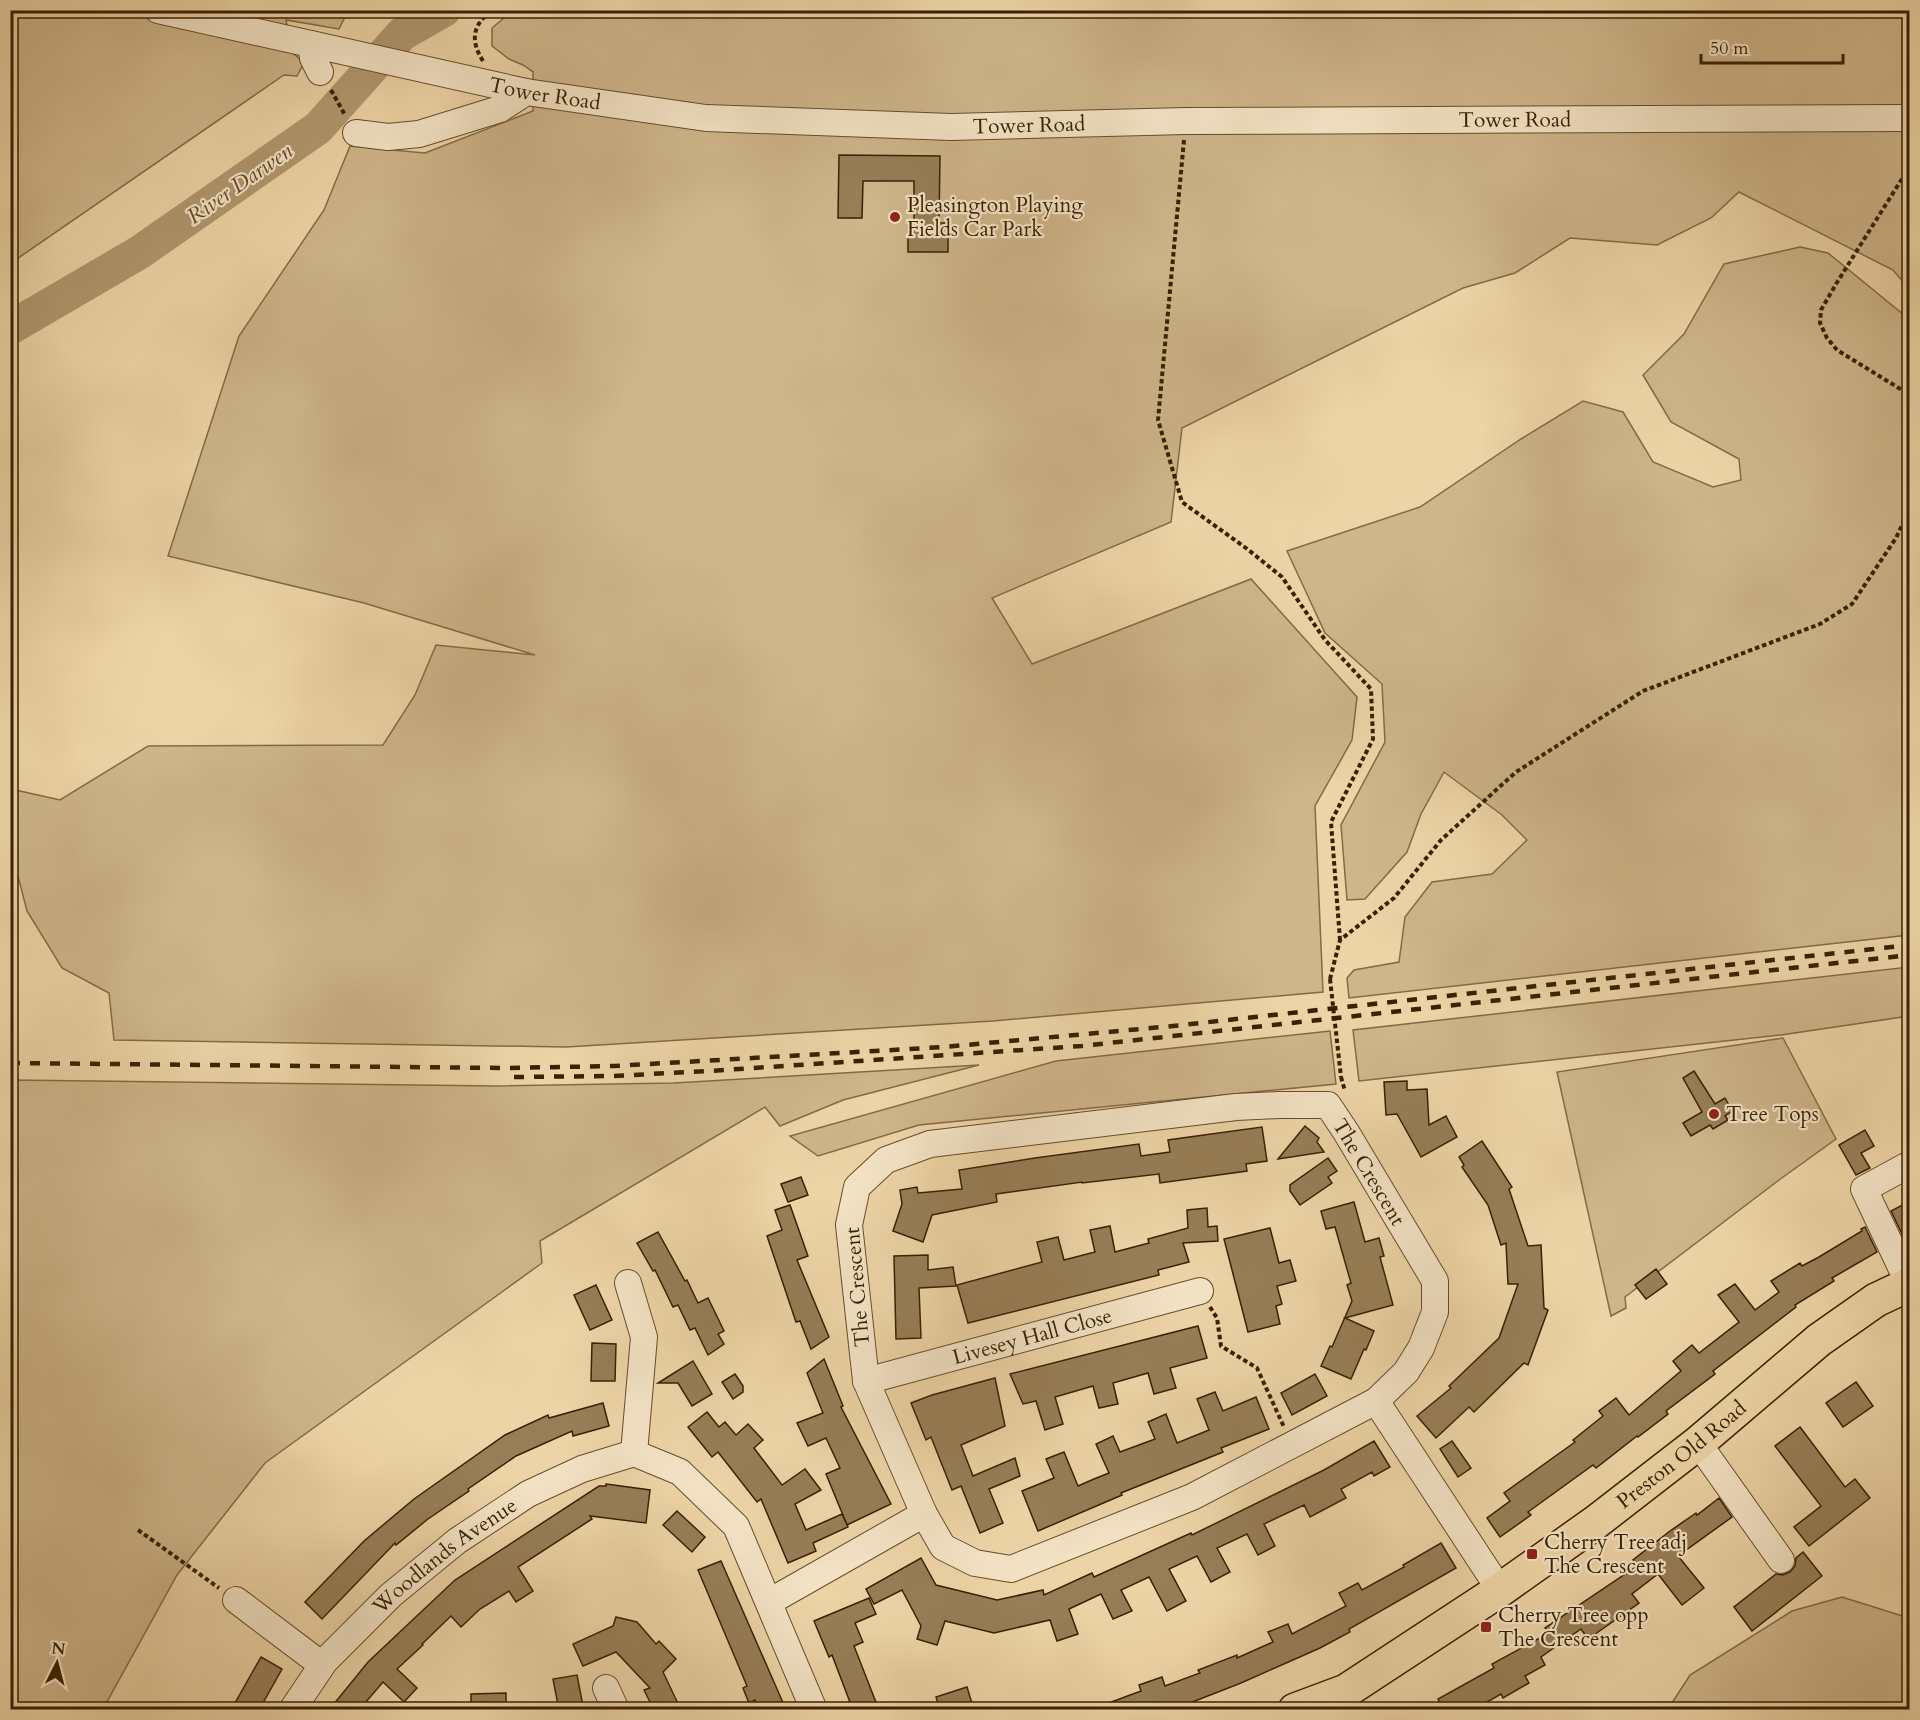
<svg xmlns="http://www.w3.org/2000/svg" width="1920" height="1720" font-family="Cardo,serif">
<style>
.green{fill:#ceb58a;stroke:#846a46;stroke-width:1.5}
.lines{fill:none;stroke-linecap:round;stroke-linejoin:round}
.river{stroke:#b0976e;stroke-width:34}
.building{fill:#977e57;stroke:#392002;stroke-width:1.5}
.minor-casing{stroke:#664d2b;stroke-width:28}
.major-casing{stroke:#392002;stroke-width:36}
.path{stroke:#392002;stroke-width:4;stroke-dasharray:4.5 3;stroke-linecap:butt}
.minor{stroke:#f3e3c5;stroke-width:26}
.major{stroke:#edd4a6;stroke-width:33}
.rail{stroke:#392002;stroke-width:4.5;stroke-dasharray:10 10;stroke-linecap:butt}
.path-bridge{stroke:#392002;stroke-width:4;stroke-dasharray:4.5 3;stroke-linecap:butt}
.poi-dot{fill:#8f2418;stroke:#f3e3c5;stroke-width:2}
.labels{text-anchor:middle;stroke-width:4.5;stroke-linejoin:round;paint-order:stroke}
.street-label{font-size:21px;fill:#392002;stroke:#f3e3c5}
.poi-label{font-size:21px;fill:#392002;stroke:#f3e3c5;text-anchor:start}
.water-label{font-size:22px;font-style:italic;fill:#634a28;stroke:#f3e3c5}
</style>
<rect width="100%" height="100%" fill="#edd4a6"/>
<filter id="stains"><feTurbulence type="fractalNoise" baseFrequency=".00333" numOctaves="4"/><feColorMatrix values="0 0 0 0 .2 0 0 0 0 .09 0 0 0 0 .02 0 0 0 .5 -.17"/></filter>
<radialGradient id="worn" r=".72"><stop offset=".6" stop-color="#630" stop-opacity="0"/><stop offset="1" stop-color="#630" stop-opacity=".3"/></radialGradient>
<!-- green -->
<g class="green">
<path d="M 11,11 L 348,11 L 339,29 L 286,20 L 292,52 L 304,63 L 297,76 L 284,75 L 11,263 Z"/>
<path d="M 512,11 L 1909,11 L 1909,59 L 1903,128 L 1910,129 L 1909,289 L 1893,270 L 1739,192 L 1711,218 L 1657,245 L 1570,238 L 1515,273 L 1463,288 L 1182,428 L 1171,522 L 992,598 L 1032,664 L 1251,579 L 1357,697 L 1352,740 L 1315,806 L 1323,992 L 993,1021 L 566,1047 L 114,1040 L 109,993 L 62,968 L 27,911 L 13,857 L 11,855 L 11,789 L 60,800 L 148,746 L 383,745 L 415,695 L 436,645 L 535,655 L 364,603 L 168,556 L 239,336 L 324,210 L 350,146 L 425,153 L 533,111 L 533,72 L 523,65 L 509,59 L 492,46 L 492,28 Z"/>
<path d="M 1800,247 L 1828,253 L 1909,319 L 1909,935 L 1349,998 L 1347,978 L 1354,970 L 1399,962 L 1405,917 L 1432,882 L 1492,874 L 1527,840 L 1502,815 L 1444,772 L 1421,814 L 1407,852 L 1365,899 L 1347,900 L 1341,825 L 1385,742 L 1382,684 L 1325,633 L 1287,551 L 1420,507 L 1521,439 L 1583,401 L 1623,412 L 1653,462 L 1713,487 L 1741,480 L 1739,459 L 1671,422 L 1643,375 L 1684,334 L 1724,264 Z"/>
<path d="M 1909,967 L 1909,1016 L 1781,1035 L 1359,1081 L 1353,1030 Z"/>
<path d="M 1330,1031 L 1336,1084 L 919,1125 L 818,1156 L 790,1136 L 1056,1061 Z"/>
<path d="M 1783,1038 L 1836,1139 L 1779,1180 L 1625,1297 L 1626,1308 L 1611,1316 L 1557,1072 Z"/>
<path d="M 979,1065 L 843,1100 L 780,1126 L 765,1107 L 540,1241 L 542,1263 L 265,1463 L 177,1575 L 103,1709 L 11,1709 L 11,1080 L 496,1086 L 674,1083 Z"/>
<path d="M 1842,1597 L 1909,1618 L 1909,1709 L 1668,1709 L 1690,1675 L 1792,1611 Z"/>
</g>
<g class="lines">
<!-- river -->
<path class="river" d="M 10,328 L 140,252 L 318,128 L 402,34 L 444,10"/>
</g>
<!-- building -->
<g class="building">
<path d="M 839,155 L 940,156 L 939,223 L 948,223 L 948,252 L 908,252 L 908,222 L 914,222 L 914,181 L 863,181 L 862,218 L 838,218 Z"/>
<path d="M 1694,1071 L 1715,1104 L 1725,1098 L 1732,1111 L 1725,1116 L 1728,1120 L 1713,1129 L 1710,1125 L 1691,1136 L 1683,1123 L 1702,1112 L 1683,1078 Z"/>
<path d="M 1407,1081 L 1407,1090 L 1427,1089 L 1429,1125 L 1446,1116 L 1457,1137 L 1421,1157 L 1397,1114 L 1386,1115 L 1384,1082 Z"/>
<path d="M 1305,1126 L 1319,1138 L 1317,1142 L 1324,1152 L 1278,1159 Z"/>
<path d="M 1262,1127 L 1267,1161 L 1246,1164 L 1247,1171 L 1160,1183 L 1159,1174 L 1082,1183 L 1082,1182 L 996,1194 L 997,1202 L 932,1215 L 923,1242 L 893,1231 L 902,1204 L 900,1190 L 917,1187 L 918,1193 L 962,1189 L 959,1170 L 1035,1158 L 1139,1144 L 1141,1156 L 1170,1152 L 1168,1140 Z"/>
<path d="M 1865,1130 L 1874,1146 L 1861,1153 L 1870,1168 L 1856,1175 L 1839,1145 Z"/>
<path d="M 1482,1141 L 1512,1187 L 1509,1189 L 1528,1246 L 1541,1245 L 1544,1308 L 1548,1310 L 1528,1365 L 1524,1363 L 1474,1412 L 1469,1407 L 1436,1438 L 1417,1416 L 1451,1388 L 1449,1386 L 1499,1338 L 1518,1284 L 1508,1284 L 1506,1243 L 1501,1245 L 1488,1205 L 1462,1167 L 1464,1165 L 1459,1157 Z"/>
<path d="M 1328,1158 L 1337,1171 L 1328,1177 L 1332,1183 L 1300,1205 L 1290,1191 L 1290,1185 Z"/>
<path d="M 801,1177 L 808,1195 L 788,1202 L 781,1184 Z"/>
<path d="M 1910,1201 L 1910,1235 L 1904,1238 L 1891,1211 Z"/>
<path d="M 1354,1202 L 1365,1242 L 1379,1238 L 1384,1256 L 1380,1257 L 1393,1305 L 1345,1318 L 1374,1331 L 1366,1350 L 1364,1349 L 1351,1379 L 1321,1366 L 1330,1346 L 1332,1347 L 1352,1301 L 1347,1285 L 1351,1283 L 1335,1227 L 1326,1229 L 1321,1211 Z"/>
<path d="M 790,1205 L 808,1256 L 797,1260 L 829,1337 L 811,1349 L 800,1321 L 796,1322 L 767,1236 L 782,1230 L 775,1210 Z"/>
<path d="M 1207,1208 L 1208,1227 L 1217,1226 L 1218,1241 L 1183,1243 L 1189,1262 L 1158,1270 L 1159,1275 L 968,1323 L 957,1285 L 1042,1262 L 1037,1242 L 1058,1237 L 1064,1260 L 1095,1252 L 1090,1230 L 1110,1226 L 1115,1252 L 1149,1243 L 1148,1239 L 1188,1228 L 1187,1210 Z"/>
<path d="M 1865,1227 L 1877,1252 L 1832,1278 L 1834,1281 L 1795,1305 L 1796,1307 L 1713,1371 L 1715,1374 L 1666,1411 L 1668,1414 L 1638,1437 L 1637,1436 L 1596,1468 L 1593,1465 L 1528,1512 L 1531,1515 L 1500,1537 L 1487,1518 L 1510,1501 L 1504,1493 L 1575,1442 L 1573,1440 L 1603,1416 L 1599,1411 L 1616,1398 L 1629,1415 L 1681,1371 L 1673,1361 L 1692,1345 L 1699,1353 L 1739,1322 L 1718,1295 L 1735,1284 L 1755,1310 L 1779,1292 L 1771,1281 L 1800,1263 L 1802,1266 L 1819,1257 L 1862,1231 L 1861,1229 Z"/>
<path d="M 1270,1228 L 1279,1263 L 1290,1260 L 1296,1281 L 1277,1286 L 1282,1304 L 1276,1306 L 1280,1324 L 1248,1332 L 1224,1239 Z"/>
<path d="M 658,1232 L 685,1281 L 687,1280 L 698,1303 L 708,1298 L 724,1331 L 718,1334 L 724,1344 L 708,1355 L 695,1328 L 690,1330 L 678,1305 L 673,1307 L 655,1270 L 653,1271 L 637,1243 Z"/>
<path d="M 928,1255 L 928,1270 L 953,1267 L 956,1286 L 919,1288 L 921,1338 L 896,1339 L 894,1256 Z"/>
<path d="M 1656,1269 L 1667,1284 L 1646,1299 L 1635,1285 Z"/>
<path d="M 596,1285 L 612,1320 L 590,1330 L 574,1295 Z"/>
<path d="M 1198,1326 L 1207,1358 L 1170,1368 L 1176,1388 L 1154,1394 L 1148,1373 L 1113,1383 L 1118,1404 L 1099,1408 L 1093,1386 L 1055,1397 L 1063,1424 L 1045,1430 L 1036,1401 L 1023,1404 L 1010,1374 Z"/>
<path d="M 592,1343 L 616,1344 L 615,1381 L 591,1381 Z"/>
<path d="M 824,1359 L 843,1406 L 841,1407 L 891,1504 L 847,1525 L 826,1474 L 840,1468 L 826,1438 L 808,1446 L 797,1423 L 823,1413 L 807,1373 Z"/>
<path d="M 693,1361 L 712,1394 L 692,1406 L 678,1383 L 658,1383 Z"/>
<path d="M 735,1374 L 743,1386 L 743,1392 L 733,1399 L 722,1382 Z"/>
<path d="M 1315,1374 L 1327,1396 L 1292,1415 L 1281,1393 Z"/>
<path d="M 995,1378 L 1005,1426 L 961,1445 L 973,1476 L 1015,1458 L 1020,1476 L 989,1489 L 1003,1523 L 980,1533 L 961,1486 L 952,1490 L 931,1437 L 926,1440 L 911,1403 L 932,1395 Z"/>
<path d="M 1856,1382 L 1873,1406 L 1843,1427 L 1826,1403 Z"/>
<path d="M 1215,1392 L 1223,1411 L 1256,1397 L 1269,1429 L 1221,1448 L 1223,1452 L 1121,1493 L 1122,1495 L 1038,1531 L 1022,1491 L 1054,1478 L 1046,1459 L 1064,1452 L 1078,1486 L 1094,1479 L 1109,1473 L 1096,1444 L 1113,1436 L 1120,1452 L 1155,1439 L 1148,1422 L 1166,1414 L 1177,1443 L 1209,1430 L 1197,1399 Z"/>
<path d="M 603,1403 L 609,1426 L 573,1436 L 572,1431 L 516,1456 L 468,1489 L 469,1491 L 428,1519 L 396,1545 L 395,1543 L 322,1619 L 305,1602 L 364,1541 L 414,1499 L 505,1435 L 548,1415 L 549,1418 Z"/>
<path d="M 707,1412 L 719,1427 L 725,1422 L 736,1435 L 748,1424 L 763,1440 L 754,1448 L 782,1485 L 805,1469 L 821,1490 L 795,1504 L 806,1530 L 842,1514 L 848,1527 L 813,1543 L 816,1551 L 788,1563 L 761,1499 L 757,1502 L 718,1452 L 712,1457 L 688,1427 Z"/>
<path d="M 1800,1427 L 1845,1487 L 1855,1479 L 1870,1498 L 1809,1546 L 1794,1527 L 1821,1506 L 1775,1446 Z"/>
<path d="M 1374,1441 L 1390,1467 L 1374,1476 L 1372,1472 L 1341,1489 L 1346,1498 L 1310,1517 L 1304,1505 L 1264,1524 L 1275,1546 L 1258,1555 L 1247,1534 L 1217,1548 L 1230,1572 L 1211,1582 L 1197,1556 L 1169,1569 L 1186,1601 L 1167,1611 L 1149,1577 L 1121,1590 L 1132,1611 L 1113,1619 L 1101,1594 L 1069,1609 L 1078,1634 L 1057,1641 L 1050,1620 L 994,1633 L 945,1621 L 937,1645 L 917,1639 L 921,1626 L 902,1590 L 874,1604 L 866,1589 L 921,1558 L 936,1585 L 997,1600 L 1043,1590 L 1044,1595 L 1092,1573 L 1094,1577 L 1191,1533 L 1192,1535 L 1324,1470 Z"/>
<path d="M 1452,1441 L 1471,1468 L 1458,1477 L 1440,1449 Z"/>
<path d="M 606,1484 L 650,1490 L 646,1523 L 590,1516 L 592,1519 L 518,1567 L 533,1591 L 516,1602 L 509,1591 L 480,1609 L 461,1627 L 451,1616 L 422,1644 L 423,1645 L 397,1669 L 417,1688 L 404,1702 L 383,1682 L 359,1710 L 329,1710 L 368,1662 L 455,1580 L 599,1486 L 606,1486 Z"/>
<path d="M 1719,1498 L 1732,1517 L 1678,1556 L 1704,1588 L 1682,1605 L 1658,1574 L 1632,1594 L 1639,1603 L 1601,1630 L 1588,1639 L 1581,1629 L 1541,1657 L 1545,1665 L 1525,1676 L 1529,1683 L 1503,1698 L 1501,1694 L 1473,1710 L 1444,1710 L 1438,1699 L 1494,1668 L 1492,1664 L 1549,1633 L 1545,1628 L 1637,1566 L 1633,1560 L 1670,1531 L 1696,1513 L 1697,1515 Z"/>
<path d="M 677,1511 L 705,1537 L 692,1552 L 663,1525 Z"/>
<path d="M 1441,1543 L 1456,1568 L 1349,1629 L 1350,1632 L 1320,1648 L 1241,1683 L 1172,1710 L 1095,1710 L 1095,1708 L 1141,1691 L 1139,1685 L 1162,1677 L 1165,1686 L 1200,1673 L 1198,1670 L 1237,1655 L 1237,1658 L 1273,1642 L 1268,1632 L 1288,1624 L 1292,1634 L 1346,1606 L 1339,1593 L 1358,1583 L 1362,1590 L 1404,1567 L 1403,1565 Z"/>
<path d="M 1803,1552 L 1822,1576 L 1752,1631 L 1734,1607 L 1776,1574 L 1783,1575 L 1790,1572 L 1795,1566 L 1796,1558 Z"/>
<path d="M 721,1561 L 784,1705 L 772,1710 L 759,1710 L 755,1700 L 749,1703 L 743,1688 L 747,1686 L 698,1570 Z"/>
<path d="M 869,1598 L 876,1614 L 855,1623 L 863,1642 L 854,1646 L 879,1710 L 853,1710 L 832,1655 L 829,1657 L 814,1621 Z"/>
<path d="M 616,1617 L 637,1622 L 656,1644 L 659,1641 L 676,1659 L 663,1672 L 681,1710 L 654,1710 L 644,1690 L 650,1688 L 616,1652 L 583,1666 L 573,1644 L 613,1626 Z"/>
<path d="M 261,1657 L 282,1669 L 259,1710 L 231,1710 Z"/>
<path d="M 577,1675 L 583,1706 L 559,1710 L 553,1679 Z"/>
<path d="M 967,1687 L 974,1710 L 940,1710 L 936,1697 Z"/>
<path d="M 506,1693 L 506,1710 L 471,1710 L 471,1694 Z"/>
</g>
<g class="lines">
<!-- minor casing -->
<g class="minor-casing">
<g id="minor">
<path id="s1" d="M 158,10 L 526,92 L 706,118 L 951,127 L 1186,121 L 1910,118"/>
<path d="M 311,44 L 313,58 L 320,72"/>
<path d="M 356,133 L 388,137 L 419,134 L 500,109 L 526,92"/>
<path d="M 1279,1105 L 1328,1105 L 1346,1132 L 1435,1281 L 1435,1312 L 1421,1348 L 1406,1372 L 1376,1401 L 1192,1497 L 1011,1569 L 975,1563 L 943,1547 L 924,1514 L 866,1381 L 849,1225 L 857,1187 L 886,1160 L 930,1144 L 1236,1107 Z"/>
<path d="M 628,1283 L 644,1337 L 634,1453"/>
<path d="M 1909,1284 L 1864,1189 L 1910,1164"/>
<path id="s2" d="M 866,1381 L 1200,1291"/>
<path d="M 1376,1401 L 1500,1590"/>
<path d="M 1698,1443 L 1781,1560"/>
<path d="M 236,1600 L 322,1665"/>
<path d="M 769,1602 L 924,1514"/>
<path d="M 606,1688 L 616,1710"/>
<path id="s3" d="M 292,1710 L 325,1661 L 391,1595 L 457,1541 L 528,1494 L 582,1469 L 634,1453 L 680,1472 L 736,1526 L 814,1710"/>
</g>
</g>
<!-- major casing -->
<g class="major-casing">
<g id="major">
<path id="s4" d="M 1295,1710 L 1346,1691 L 1500,1590 L 1596,1522 L 1698,1443 L 1819,1340 L 1876,1300 L 1910,1284"/>
</g>
</g>
<!-- path -->
<g class="path">
<path d="M 483,61 C 470,41 472,24 493,10"/>
<path d="M 331,90 L 345,115"/>
<path d="M 1184,140 L 1158,420 L 1182,502 L 1246,548 L 1282,577 L 1325,640 L 1371,689 L 1373,739 L 1331,822 L 1340,940"/>
<path d="M 1910,166 L 1836,284 L 1821,310 L 1820,323 L 1827,338 L 1837,350 L 1910,395"/>
<path d="M 1330,979 L 1340,940 L 1394,898 L 1441,840 L 1516,772 L 1643,691 L 1820,624 L 1852,604 L 1896,538 L 1910,508"/>
<path d="M 1341,1077 L 1345,1091"/>
<path d="M 1210,1307 L 1217,1318 L 1221,1346 L 1257,1368 L 1284,1427"/>
<path d="M 138,1530 L 219,1588"/>
</g>
<!-- minor -->
<use href="#minor" class="minor"/>
<!-- major -->
<use href="#major" class="major"/>
<!-- rail -->
<g class="rail">
<path d="M 10,1063 L 506,1068 L 614,1066 L 944,1047 L 1173,1026 L 1910,945"/>
<path d="M 514,1077 L 613,1076 L 709,1071 L 1082,1046 L 1910,955"/>
</g>
<!-- path-bridge -->
<path class="path-bridge" d="M 1330,979 L 1341,1077"/>
</g>
<!-- markers -->
<g class="poi-dot">
<circle cx="895" cy="217" r="6"/>
<circle cx="1714" cy="1114" r="6"/>
<rect x="1526" y="1548" width="12" height="12" rx="3"/>
<rect x="1480" y="1621" width="12" height="12" rx="3"/>
</g>
<g class="labels">
<!-- street labels -->
<g class="street-label">
<text dy="7" stroke="none"><textPath href="#s1" startOffset="396">Tower Road</textPath></text>
<text dy="7" stroke="none"><textPath href="#s1" startOffset="1368">Tower Road</textPath></text>
<text dy="7" stroke="none"><textPath href="#s1" startOffset="882">Tower Road</textPath></text>
<text transform="translate(1369 1172) rotate(59)" y="7">The Crescent</text>
<text transform="translate(857 1287) rotate(-95)" y="7">The Crescent</text>
<text dy="7" stroke="none"><textPath href="#s2" startOffset="172">Livesey Hall Close</textPath></text>
<text dy="7" stroke="none"><textPath href="#s4" startOffset="465">Preston Old Road</textPath></text>
<text dy="7" stroke="none"><textPath href="#s3" startOffset="219">Woodlands Avenue</textPath></text>
</g>
<!-- poi labels -->
<g class="poi-label">
<text x="907" y="212">Pleasington Playing<tspan x="907" dy="24">Fields Car Park</tspan></text>
<text x="1726" y="1121">Tree Tops</text>
<text x="1544" y="1549">Cherry Tree adj<tspan x="1544" dy="24">The Crescent</tspan></text>
<text x="1498" y="1622">Cherry Tree opp<tspan x="1498" dy="24">The Crescent</tspan></text>
</g>
<!-- water labels -->
<g class="water-label">
<text transform="translate(239 183) rotate(-35)" y="8">River Darwen</text>
</g>
</g>
<!-- margin -->
<rect width="1920" height="1720" fill="none" stroke="#edd4a6" stroke-width="36"/>
<rect x="12" y="12" width="1896" height="1696" fill="none" stroke="#392002" stroke-width="3"/>
<rect x="18" y="18" width="1884" height="1684" fill="none" stroke="#392002" stroke-width="1.5"/>
<!-- north arrow -->
<g transform="translate(57 1663) rotate(6)" stroke="#f3e3c5" stroke-width="4.5" paint-order="stroke">
<path d="M0-4.5L10 22L0 15L-10 22Z" fill="#392002"/>
<text y="-9" font-size="16" font-weight="bold" text-anchor="middle" fill="#392002">N</text>
</g>
<!-- scale -->
<path d="M1701 54v9h142v-9" fill="none" stroke="#392002" stroke-width="3"/>
<text x="1710" y="54" font-size="18" fill="#392002" stroke="#f3e3c5" stroke-width="4.5" paint-order="stroke">50 m</text>
<rect width="100%" height="100%" filter="url(#stains)"/>
<rect width="100%" height="100%" fill="url(#worn)"/>
</svg>
